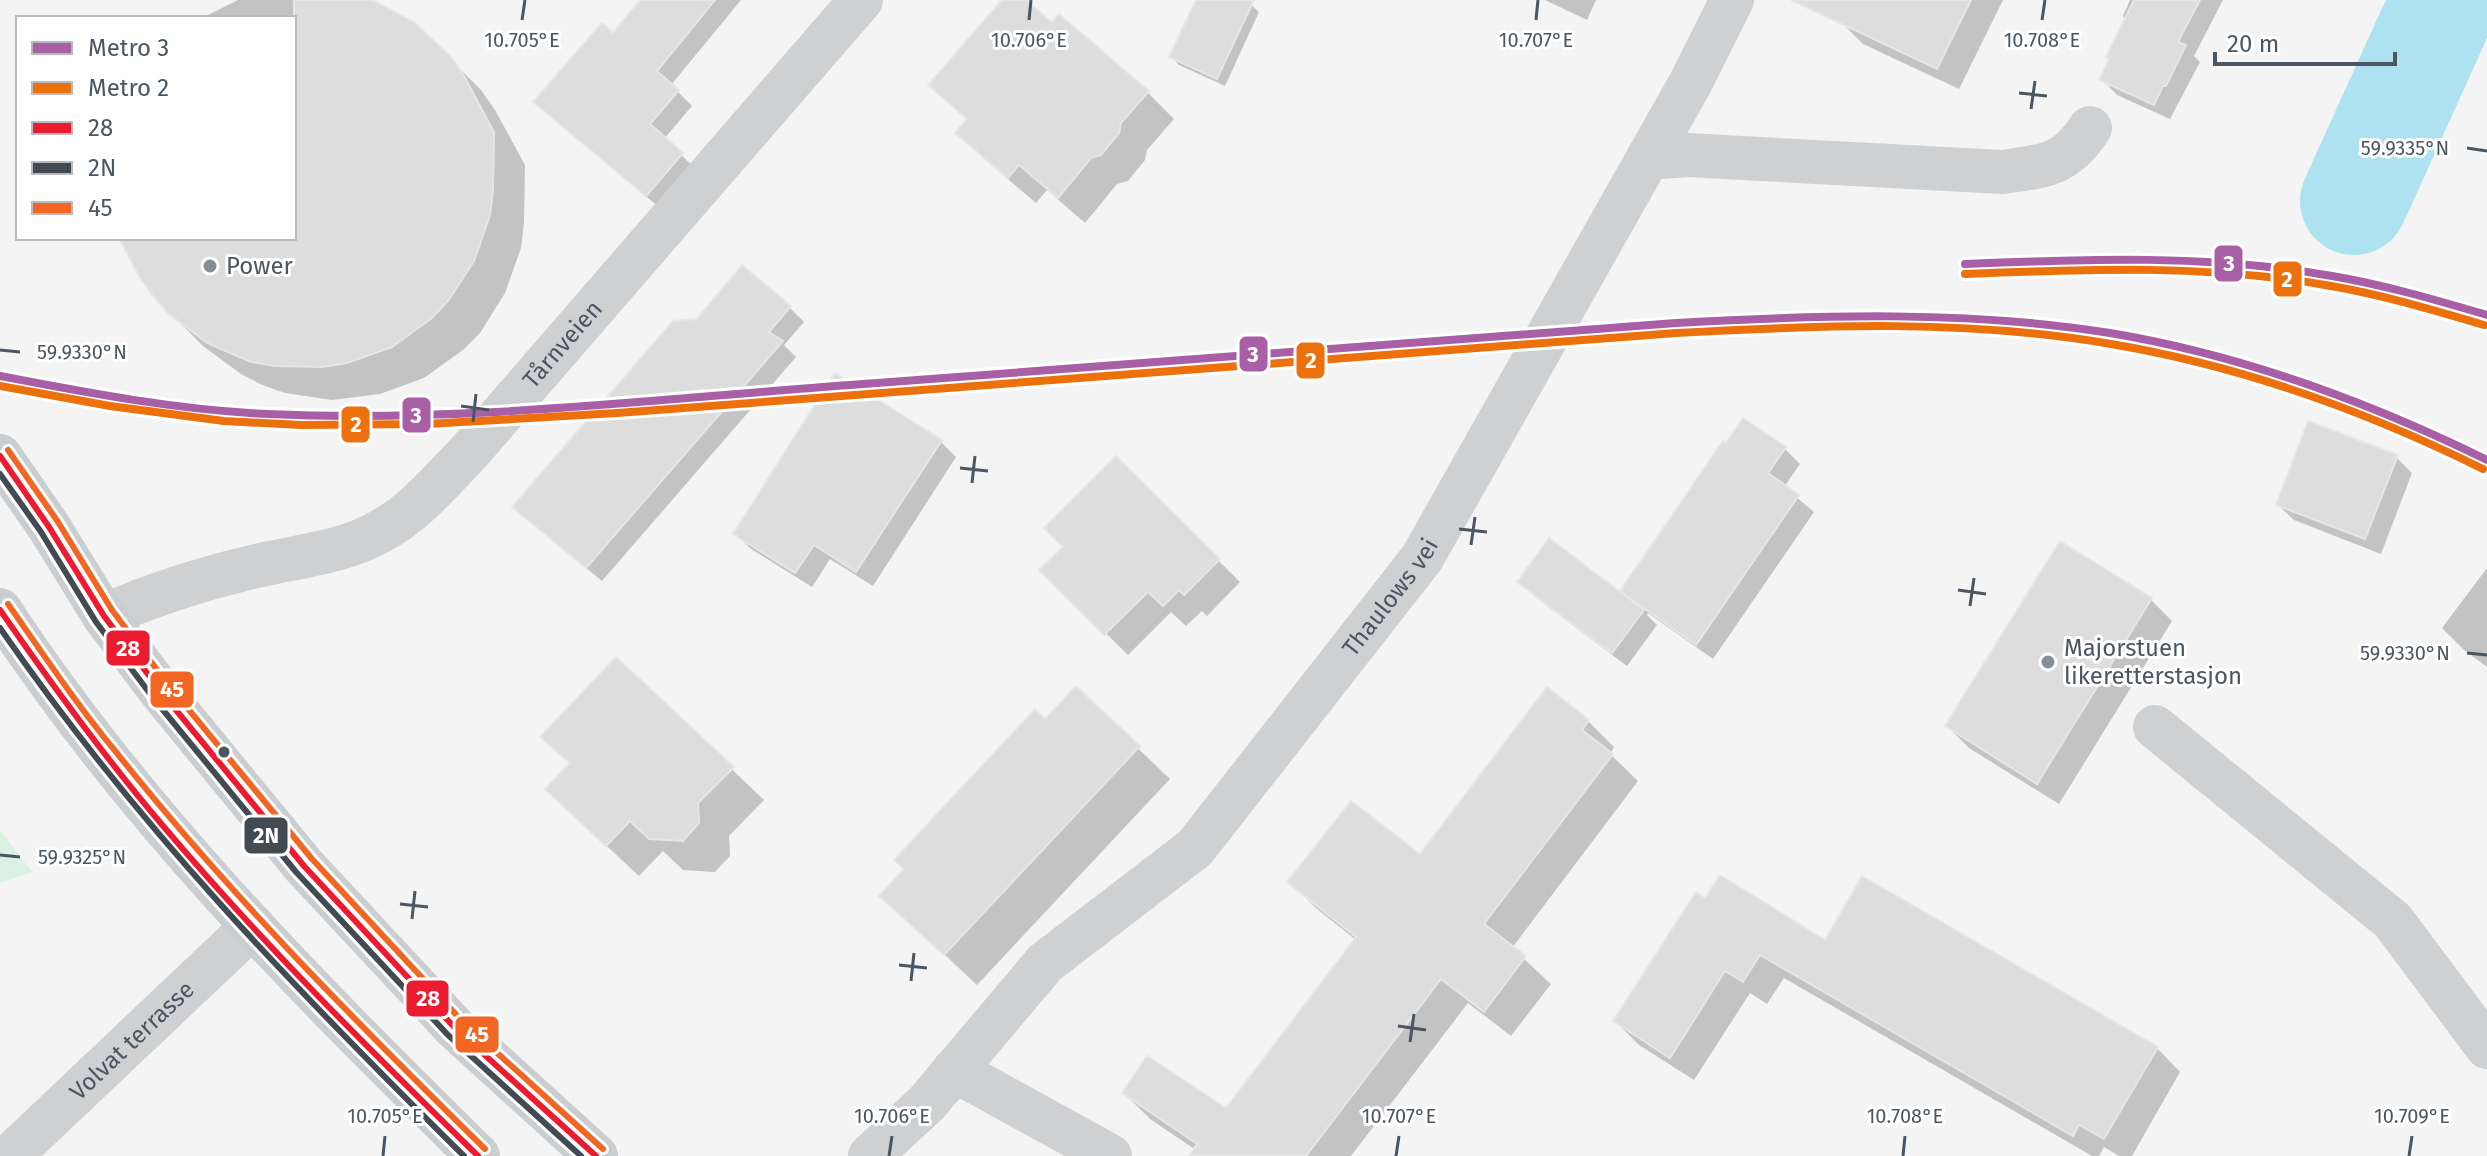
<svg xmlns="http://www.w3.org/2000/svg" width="2487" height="1156" font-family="'Fira Sans',sans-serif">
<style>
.green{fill:#d9f2e3}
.shadow{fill:#0003}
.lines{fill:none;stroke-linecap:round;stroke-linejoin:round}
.river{stroke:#aee2f0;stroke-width:108}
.building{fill:#ddddde;stroke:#e5e6e7;stroke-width:2}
.minor{stroke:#ced0d2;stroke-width:44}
.major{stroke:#caced1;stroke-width:44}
.bus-1-casing{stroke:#fff;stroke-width:12}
.bus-2-casing{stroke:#fff;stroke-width:12}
.bus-3-casing{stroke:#fff;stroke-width:12}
.bus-1{stroke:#ed1b2f;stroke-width:6}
.bus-2{stroke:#424a52;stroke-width:6}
.bus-3{stroke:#f26522;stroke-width:6}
.metro-1-casing{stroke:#fff;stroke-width:14}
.metro-2-casing{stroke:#fff;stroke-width:14}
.metro-1{stroke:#a85fa5;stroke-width:8}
.metro-2{stroke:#ec700c;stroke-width:8}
.ticks{fill:none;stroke:#4a5661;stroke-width:3}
.poi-dot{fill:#868d94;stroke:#fff;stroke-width:3}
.bus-dot{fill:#4a5661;stroke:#fff;stroke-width:3}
.labels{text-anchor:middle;stroke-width:6;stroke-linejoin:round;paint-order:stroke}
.poi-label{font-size:24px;fill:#4a5661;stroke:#fff;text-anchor:start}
.street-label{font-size:24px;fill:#4a5661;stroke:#fff}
.ticks-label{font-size:20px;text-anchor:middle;fill:#4a5661;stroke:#fff;stroke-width:6;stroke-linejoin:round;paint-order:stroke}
.line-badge{stroke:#fff;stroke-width:3}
.badge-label{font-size:22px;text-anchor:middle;font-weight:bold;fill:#fff}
</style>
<rect width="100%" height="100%" fill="#f4f4f4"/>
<!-- green -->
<path class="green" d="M 0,830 L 32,872 L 0,883 Z"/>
<!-- shadow -->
<g class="shadow">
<path d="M 238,0 L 365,0 L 448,57 L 481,90 L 495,110 L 525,165 L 524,223 L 521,248 L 505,293 L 480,333 L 463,350 L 424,378 L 380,394 L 332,400 L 285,393 L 262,385 L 241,374 L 203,346 L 170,313 L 124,238 L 294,238 L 294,18 L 202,18 Z"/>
<path d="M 642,0 L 741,0 L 671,85 L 692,106 L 664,139 L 696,169 L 661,209 L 535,102 L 613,36 Z"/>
<path d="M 1004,0 L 1023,0 L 1052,25 L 1147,92 L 1174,119 L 1147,150 L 1145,160 L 1128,181 L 1117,184 L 1085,223 L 1047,190 L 1036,203 L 984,159 L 958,133 L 968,121 L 931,85 Z"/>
<path d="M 1198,0 L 1241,0 L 1251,5 L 1259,12 L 1225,86 L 1179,65 L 1172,57 Z"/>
<path d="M 1545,0 L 1596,0 L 1587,20 Z"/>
<path d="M 1851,0 L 2003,0 L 1959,89 L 1863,44 L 1841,22 Z"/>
<path d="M 2130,0 L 2223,0 L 2194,56 L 2200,62 L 2170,119 L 2117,95 L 2102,79 L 2126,20 L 2123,16 Z"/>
<path d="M 789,307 L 804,322 L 784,345 L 796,357 L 602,581 L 529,521 Z"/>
<path d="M 941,442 L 956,457 L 873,586 L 830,559 L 812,587 L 751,549 L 736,534 Z"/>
<path d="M 1785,449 L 1800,464 L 1784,487 L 1814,512 L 1713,659 L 1648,613 L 1647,615 L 1657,625 L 1627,666 L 1534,596 L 1520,581 L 1629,601 L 1631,599 L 1623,591 Z"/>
<path d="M 2396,457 L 2412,473 L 2381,554 L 2294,520 L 2278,505 Z"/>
<path d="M 1116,459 L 1240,582 L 1207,616 L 1202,611 L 1186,626 L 1171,612 L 1128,655 L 1042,570 L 1065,547 Z"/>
<path d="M 2487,568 L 2487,667 L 2464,650 L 2442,628 Z"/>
<path d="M 2150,599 L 2172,621 L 2059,804 L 1969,748 L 1947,726 Z"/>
<path d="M 616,659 L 764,800 L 729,836 L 730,856 L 715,872 L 683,870 L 663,851 L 639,876 L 580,821 L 571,765 L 543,737 Z"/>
<path d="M 1076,689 L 1170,779 L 977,985 L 882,896 Z"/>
<path d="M 1588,721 L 1614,747 L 1610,754 L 1638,781 L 1512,948 L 1551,984 L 1511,1036 L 1468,1003 L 1351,1156 L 1205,1156 L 1150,1119 L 1124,1093 L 1226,1110 L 1356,940 L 1316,908 L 1290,882 L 1421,856 Z"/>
<path d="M 1705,901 L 1826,943 L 2157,1048 L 2180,1072 L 2132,1156 L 2119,1156 L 2104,1147 L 2099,1156 L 2092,1156 L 1784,978 L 1767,1004 L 1750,993 L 1694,1080 L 1639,1045 L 1615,1021 Z"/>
</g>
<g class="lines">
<!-- river -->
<path class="river" d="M 2354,201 L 2445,0"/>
</g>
<!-- building -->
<g class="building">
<path d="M 294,0 L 373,0 L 415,23 L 450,56 L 464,76 L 494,132 L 493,190 L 490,215 L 474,261 L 448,301 L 432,318 L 392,347 L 347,363 L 323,367 L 275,366 L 251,362 L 207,343 L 169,314 L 153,296 L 139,276 L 119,238 L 294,238 Z"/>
<path d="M 640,0 L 715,0 L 657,71 L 679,90 L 650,124 L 683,153 L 646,196 L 533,102 L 602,23 L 613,33 Z"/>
<path d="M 1002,0 L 1026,0 L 1052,22 L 1059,14 L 1149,91 L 1121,123 L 1119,133 L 1101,155 L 1091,158 L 1058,198 L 1019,165 L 1008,178 L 955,133 L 967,119 L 928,85 Z"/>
<path d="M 1196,0 L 1254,0 L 1217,79 L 1169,57 Z"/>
<path d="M 1791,0 L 1971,0 L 1937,69 Z"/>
<path d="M 2134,0 L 2200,0 L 2178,42 L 2186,45 L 2166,86 L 2163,86 L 2154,105 L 2099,80 L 2109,59 L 2106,57 Z"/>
<path d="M 742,265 L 791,306 L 769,332 L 783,341 L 586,568 L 512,507 L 673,321 L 697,319 Z"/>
<path d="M 835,373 L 942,440 L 856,572 L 814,545 L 795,573 L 733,534 Z"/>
<path d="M 1743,418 L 1786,447 L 1768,473 L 1799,495 L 1696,645 L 1620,591 L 1723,441 L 1726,443 Z"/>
<path d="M 2308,421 L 2398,455 L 2365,539 L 2276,505 Z"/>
<path d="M 1116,456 L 1220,559 L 1184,595 L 1179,590 L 1163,606 L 1148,592 L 1104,635 L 1039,570 L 1063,547 L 1044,528 Z"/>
<path d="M 1549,538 L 1644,610 L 1612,653 L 1517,582 Z"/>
<path d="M 2060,541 L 2152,598 L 2037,784 L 1945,726 Z"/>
<path d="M 616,657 L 734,767 L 698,803 L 699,823 L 683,841 L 649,839 L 630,821 L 606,846 L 545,789 L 570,763 L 540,737 Z"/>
<path d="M 1076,686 L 1140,746 L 944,955 L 879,896 L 904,869 L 894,860 L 1035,709 L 1045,719 Z"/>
<path d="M 1547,687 L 1589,720 L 1582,730 L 1613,754 L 1484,924 L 1526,956 L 1484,1012 L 1441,979 L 1306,1156 L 1189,1156 L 1197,1144 L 1122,1093 L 1147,1056 L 1226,1108 L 1356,937 L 1287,882 L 1351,801 L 1420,854 Z"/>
<path d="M 1720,875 L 1825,940 L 1862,876 L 2158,1047 L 2104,1139 L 2079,1125 L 2073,1136 L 1760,955 L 1743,982 L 1725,971 L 1670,1058 L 1613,1021 L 1696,892 L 1705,898 Z"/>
</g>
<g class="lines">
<!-- minor -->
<g class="minor">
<path d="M 1648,158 L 1687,155 L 2002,172 C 2045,166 2065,166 2090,128"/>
<path id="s1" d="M 104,616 C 154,594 208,577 261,565 C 300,556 344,552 379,532 C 415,513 442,480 470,451 L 861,0"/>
<path d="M 2155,727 L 2393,921 L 2487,1047"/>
<path d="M 954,1070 L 1110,1156"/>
<path id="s2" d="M 10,1156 L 253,926"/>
<path id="s3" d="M 870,1156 L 927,1103 L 1045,963 L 1195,848 L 1422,558 L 1691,82 L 1732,0"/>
</g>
<!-- major -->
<g class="major">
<path d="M 0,456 L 49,527 L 104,616 L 162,693 L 304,866 L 455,1028 L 596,1156"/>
<path d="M 0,610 C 133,813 306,987 478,1156"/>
</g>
<!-- bus-1 casing -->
<g class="bus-1-casing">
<g id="bus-1">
<path d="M 0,456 L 49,527 L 104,616 L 162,693 L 304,866 L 455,1028 L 596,1156"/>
<path d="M 0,610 C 52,685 105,758 164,827 C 262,943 370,1050 478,1156"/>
</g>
</g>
<!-- bus-2 casing -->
<g class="bus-2-casing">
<g id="bus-2">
<path d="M 0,474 L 41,532 L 96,622 L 154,699 L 296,872 L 448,1035 L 581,1156"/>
<path d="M 0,628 C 136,825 294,988 464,1156"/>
</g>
</g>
<!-- bus-3 casing -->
<g class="bus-3-casing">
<g id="bus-3">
<path d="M 8,450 L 58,522 L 112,610 L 170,687 L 312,859 L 462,1021 L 603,1149"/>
<path d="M 8,604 C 43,654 77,705 116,752 C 229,894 356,1022 485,1149"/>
</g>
</g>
<!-- bus-1 -->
<use href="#bus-1" class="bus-1"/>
<!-- bus-2 -->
<use href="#bus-2" class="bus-2"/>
<!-- bus-3 -->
<use href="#bus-3" class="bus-3"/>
<!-- metro-1 casing -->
<g class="metro-1-casing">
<g id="metro-1">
<path d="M 1965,264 C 2087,259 2211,254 2332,276 C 2385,285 2436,300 2487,315"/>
<path d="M 0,376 C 88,393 178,410 268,414 C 462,423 656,399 850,385 C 1125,364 1400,342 1676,323 C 1820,315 1967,310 2110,333 C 2242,355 2367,401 2487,460"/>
</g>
</g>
<!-- metro-2 casing -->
<g class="metro-2-casing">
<g id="metro-2">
<path d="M 1965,274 C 2087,269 2210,264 2331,286 C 2383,295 2433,310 2484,325"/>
<path d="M 0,386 L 110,406 L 224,421 L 301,425 L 427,424 L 617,413 L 1676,333 C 1821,325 1968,319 2111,344 C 2242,366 2364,410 2483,469"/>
</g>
</g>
<!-- metro-1 -->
<use href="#metro-1" class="metro-1"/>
<!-- metro-2 -->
<use href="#metro-2" class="metro-2"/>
</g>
<!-- ticks -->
<path class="ticks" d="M 522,20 L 525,0M 1029,20 L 1031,0M 1536,20 L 1538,0M 2042,20 L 2045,0M 2019,93 L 2047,96M 2031,109 L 2035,81M 2467,148 L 2487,151M 0,350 L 20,352M 461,406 L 489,410M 473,422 L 476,394M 960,468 L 988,471M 972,483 L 975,456M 1459,529 L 1487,532M 1471,545 L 1475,517M 1958,590 L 1986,594M 1970,606 L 1974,578M 2467,653 L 2487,655M 0,855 L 20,857M 400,904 L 428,907M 412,919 L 415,891M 899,965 L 927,968M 911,981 L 914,953M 1398,1026 L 1426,1030M 1410,1042 L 1414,1014M 383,1156 L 385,1136M 889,1156 L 892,1136M 1396,1156 L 1399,1136M 1903,1156 L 1905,1136M 2409,1156 L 2412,1136"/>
<!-- markers -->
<g class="poi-dot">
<circle cx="210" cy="266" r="8"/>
<circle cx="2048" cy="662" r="8"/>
</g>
<circle class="bus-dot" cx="224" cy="752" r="7"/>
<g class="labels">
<!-- poi labels -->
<g class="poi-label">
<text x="226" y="274">Power</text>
<text x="2064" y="656">Majorstuen<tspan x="2064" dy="28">likeretterstasjon</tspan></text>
</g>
<!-- street labels -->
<g class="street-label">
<text dy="8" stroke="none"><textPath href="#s1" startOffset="552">Tårnveien</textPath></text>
<text dy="8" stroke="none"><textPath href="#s3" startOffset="768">Thaulows vei</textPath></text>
<text dy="8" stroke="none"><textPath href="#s2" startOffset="168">Volvat terrasse</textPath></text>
</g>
</g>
<g class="ticks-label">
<text x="522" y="47">10.705°E</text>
<text x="1029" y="47">10.706°E</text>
<text x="1536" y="47">10.707°E</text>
<text x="2042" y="47">10.708°E</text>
<text x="2405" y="155">59.9335°N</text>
<text x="82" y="359">59.9330°N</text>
<text x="2405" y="660">59.9330°N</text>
<text x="82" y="864">59.9325°N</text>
<text x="385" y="1123">10.705°E</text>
<text x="892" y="1123">10.706°E</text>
<text x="1399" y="1123">10.707°E</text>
<text x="1905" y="1123">10.708°E</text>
<text x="2412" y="1123">10.709°E</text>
</g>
<g class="line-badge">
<rect x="2213" y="244" width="31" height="39" rx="8" fill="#a85fa5"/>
<rect x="2272" y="260" width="31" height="38" rx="8" fill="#ec700c"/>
<rect x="1238" y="335" width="31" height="38" rx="8" fill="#a85fa5"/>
<rect x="1295" y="341" width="31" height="39" rx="8" fill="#ec700c"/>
<rect x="401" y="396" width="31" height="38" rx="8" fill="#a85fa5"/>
<rect x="340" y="405" width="31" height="39" rx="8" fill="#ec700c"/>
<rect x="105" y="629" width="46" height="38" rx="8" fill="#ed1b2f"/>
<rect x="149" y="670" width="46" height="39" rx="8" fill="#f26522"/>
<rect x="243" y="816" width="46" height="39" rx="8" fill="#424a52"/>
<rect x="405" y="979" width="45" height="39" rx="8" fill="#ed1b2f"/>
<rect x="454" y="1015" width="46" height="39" rx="8" fill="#f26522"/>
</g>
<g class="badge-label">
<text x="2229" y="271">3</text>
<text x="2287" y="287">2</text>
<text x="1253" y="362">3</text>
<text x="1311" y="368">2</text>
<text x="416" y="423">3</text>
<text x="356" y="432">2</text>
<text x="128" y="656">28</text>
<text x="172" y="697">45</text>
<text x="266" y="843">2N</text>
<text x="428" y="1006">28</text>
<text x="477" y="1042">45</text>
</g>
<!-- legend -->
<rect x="16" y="16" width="280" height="224" fill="#ffffff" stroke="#b7bbc0" stroke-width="2"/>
<rect x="32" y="42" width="40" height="12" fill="#a85fa5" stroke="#b7bbc0" stroke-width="2"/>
<text x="88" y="56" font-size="24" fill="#4a5661">Metro 3</text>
<rect x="32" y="82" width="40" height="12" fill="#ec700c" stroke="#b7bbc0" stroke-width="2"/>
<text x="88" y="96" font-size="24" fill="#4a5661">Metro 2</text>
<rect x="32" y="122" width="40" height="12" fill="#ed1b2f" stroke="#b7bbc0" stroke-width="2"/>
<text x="88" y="136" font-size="24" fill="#4a5661">28</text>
<rect x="32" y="162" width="40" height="12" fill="#424a52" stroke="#b7bbc0" stroke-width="2"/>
<text x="88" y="176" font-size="24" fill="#4a5661">2N</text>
<rect x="32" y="202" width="40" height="12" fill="#f26522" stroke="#b7bbc0" stroke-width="2"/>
<text x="88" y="216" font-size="24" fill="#4a5661">45</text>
<!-- scale -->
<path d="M2215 52v12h180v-12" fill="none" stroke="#4a5661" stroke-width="4"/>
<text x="2227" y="52" font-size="24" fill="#4a5661" stroke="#ffffff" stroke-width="6" paint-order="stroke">20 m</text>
</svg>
